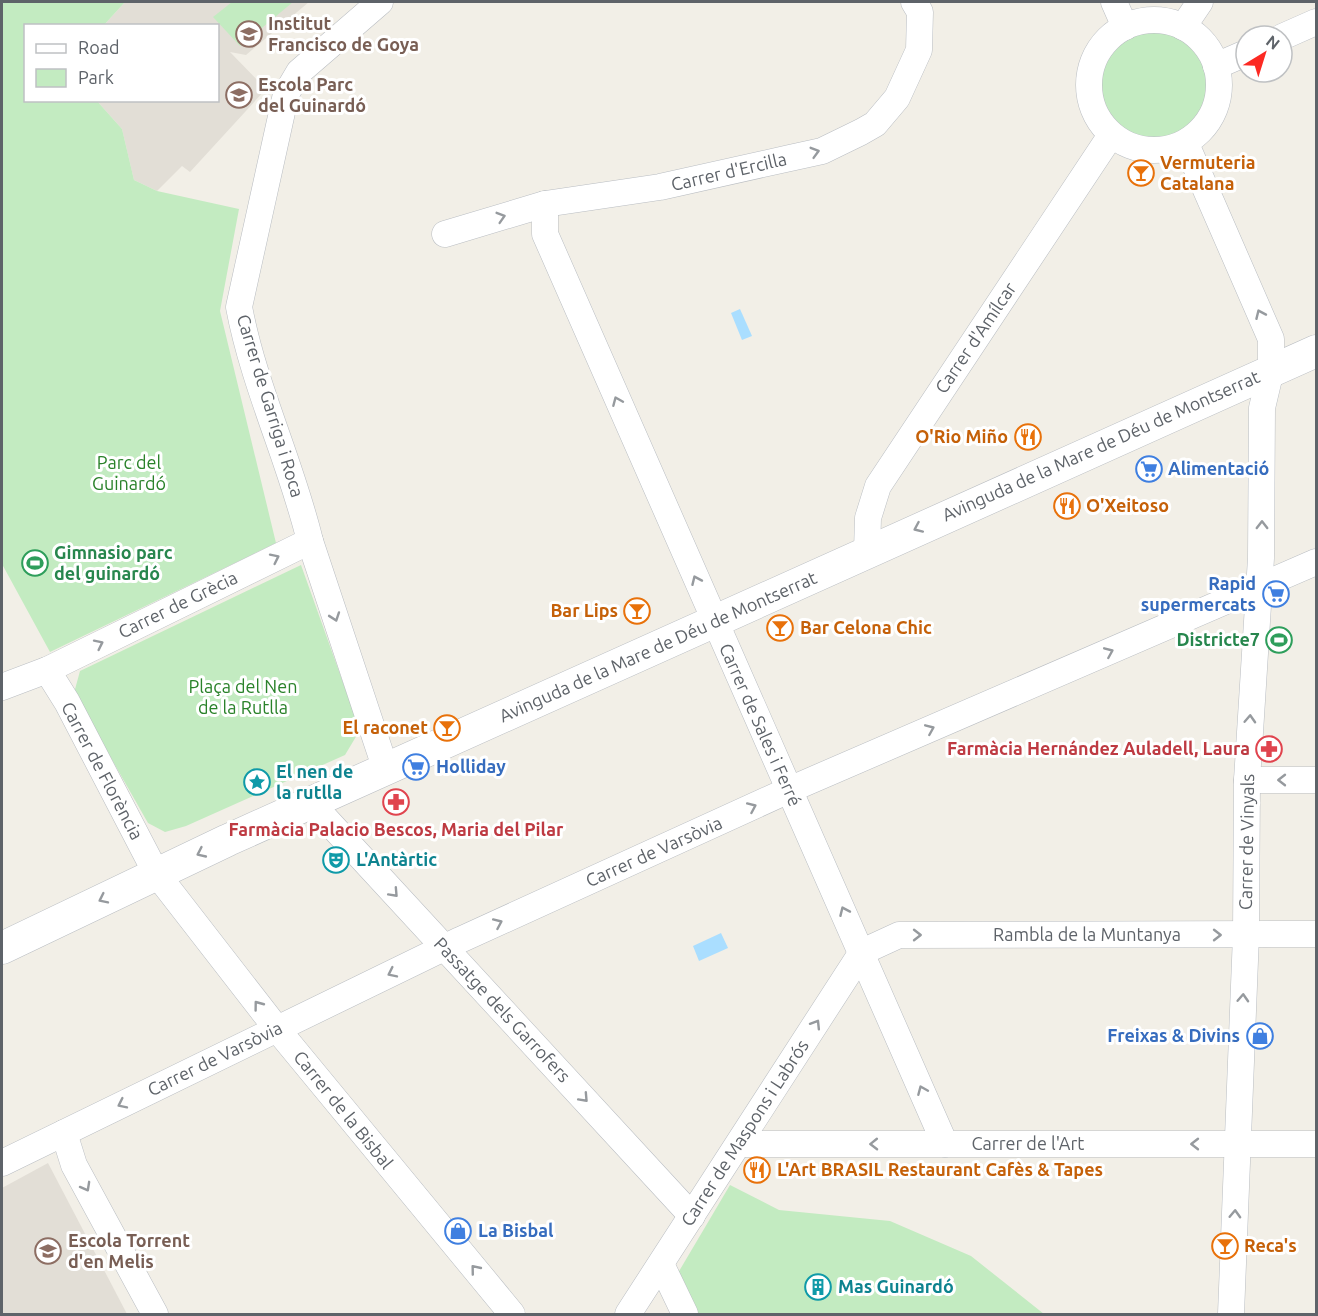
<svg xmlns="http://www.w3.org/2000/svg" width="1318" height="1316" font-family="Ubuntu,sans-serif">
<style>
.education{fill:#e2ded6}
.green{fill:#c3ebc1}
.water{fill:#aadeff}
.lines{fill:none;stroke-linecap:round;stroke-linejoin:round}
.minor-casing{stroke:#b9bdc2;stroke-width:27}
.tertiary-casing{stroke:#b9bdc2;stroke-width:33}
.minor{stroke:#fff;stroke-width:26}
.tertiary{stroke:#fff;stroke-width:32}
.oneway{stroke:#969a9e}
.labels{text-anchor:middle;stroke-width:6;stroke-linejoin:round;paint-order:stroke}
.education-label{font-size:18px;font-weight:bold;fill:#785e54;stroke:#fff;text-anchor:start}
.food-label{font-size:18px;font-weight:bold;fill:#c56008;stroke:#fff;text-anchor:start}
.street-label{font-size:18px;fill:#5e6369;stroke:#fff}
.park-label{font-size:18px;fill:#2a822a;stroke:#fff}
.shop-label{font-size:18px;font-weight:bold;fill:#366cbe;stroke:#fff;text-anchor:start}
.leisure-label{font-size:18px;font-weight:bold;fill:#27864d;stroke:#fff;text-anchor:start}
.health-label{font-size:18px;font-weight:bold;fill:#be3a42;stroke:#fff;text-anchor:end}
.culture-label{font-size:18px;font-weight:bold;fill:#0d838f;stroke:#fff;text-anchor:start}
</style>
<rect width="100%" height="100%" fill="#f2efe7"/>
<!-- education -->
<g class="education">
<path d="M 125,2 L 309,2 L 246,55 L 230,52 L 266,89 L 190,172 L 182,166 L 157,191 L 134,180 L 122,129 L 97,101 L 218,100 L 218,26 L 104,25 Z"/>
<path d="M 48,1163 L 127,1314 L 2,1314 L 2,1188 Z"/>
</g>
<!-- green -->
<g class="green">
<path d="M 2,2 L 125,2 L 104,25 L 26,26 L 26,100 L 97,101 L 122,129 L 134,180 L 157,191 L 239,209 L 220,311 L 276,543 L 50,652 L 2,564 Z"/>
<path d="M 232,2 L 293,2 L 240,46 L 213,17 Z"/>
<circle cx="1154" cy="85" r="53"/>
<path d="M 301,565 L 360,730 L 345,755 L 186,826 L 165,832 L 148,823 L 74,693 L 80,671 Z"/>
<path d="M 730,1185 L 779,1210 L 890,1221 L 971,1256 L 1044,1314 L 693,1314 L 675,1278 Z"/>
</g>
<!-- water -->
<g class="water">
<path d="M 740,309 L 752,336 L 742,340 L 731,313 Z"/>
<path d="M 721,933 L 728,948 L 699,961 L 693,946 Z"/>
</g>
<g class="lines">
<!-- minor casing -->
<g class="minor-casing">
<g id="minor">
<path d="M 380,2 L 299,72 L 286,94 L 239,307 C 254,387 291,462 310,541 L 386,770"/>
<path d="M 1114,2 L 1125,27"/>
<circle cx="1154" cy="85" r="65"/>
<path d="M 1183,27 L 1200,2"/>
<path d="M 1282,37 L 1316,22"/>
<path d="M 1216,66 L 1246,53"/>
<path d="M 1186,144 L 1271,339 L 1271,370 L 1262,408 L 1261,558 L 1247,780 L 1246,935 L 1231,1314"/>
<path d="M 545,204 L 545,234 L 945,1144"/>
<path d="M 445,234 L 545,204 L 660,187 L 790,158 L 822,151 L 861,132 L 875,124 L 897,98 L 919,50 L 920,12 L 914,2"/>
<path d="M 867,551 L 868,518 L 878,486 L 1111,135"/>
<path d="M 47,670 L 67,702 L 156,873 L 277,1029 L 512,1314"/>
<path d="M 2,687 L 47,670 L 310,541"/>
<path d="M 1247,780 L 1316,780"/>
<path d="M 312,804 L 692,1216"/>
<path d="M 64,1133 L 74,1165 L 155,1314"/>
<path d="M 740,1144 L 1316,1144"/>
<path d="M 2,1163 L 460,940 L 789,790 L 1316,562"/>
<path d="M 661,1264 L 685,1314"/>
<path d="M 628,1314 L 862,952 L 899,935 L 1316,934"/>
</g>
</g>
<!-- tertiary casing -->
<g class="tertiary-casing">
<path id="tertiary" d="M 2,948 L 228,840 L 1316,351"/>
</g>
<!-- minor -->
<use href="#minor" class="minor"/>
<!-- tertiary -->
<use href="#tertiary" class="tertiary"/>
</g>
<!-- one-way arrows -->
<defs><path id="oneway-chevron" d="M-2-3.5L2.5 0L-2 3.5" fill="none" stroke-width="1.6" stroke-linecap="round" stroke-linejoin="round" transform="scale(1.5)"/></defs>
<g class="oneway">
<use href="#oneway-chevron" transform="translate(815 152) rotate(-16)"/>
<use href="#oneway-chevron" transform="translate(501 217) rotate(-17)"/>
<use href="#oneway-chevron" transform="translate(1260 314) rotate(-114)"/>
<use href="#oneway-chevron" transform="translate(617 401) rotate(-113)"/>
<use href="#oneway-chevron" transform="translate(1262 525) rotate(-90)"/>
<use href="#oneway-chevron" transform="translate(918 528) rotate(156)"/>
<use href="#oneway-chevron" transform="translate(275 558) rotate(-26)"/>
<use href="#oneway-chevron" transform="translate(696 580) rotate(-114)"/>
<use href="#oneway-chevron" transform="translate(335 617) rotate(71)"/>
<use href="#oneway-chevron" transform="translate(99 644) rotate(-26)"/>
<use href="#oneway-chevron" transform="translate(1109 652) rotate(-23)"/>
<use href="#oneway-chevron" transform="translate(1250 719) rotate(-87)"/>
<use href="#oneway-chevron" transform="translate(930 729) rotate(-23)"/>
<use href="#oneway-chevron" transform="translate(1282 780) rotate(180)"/>
<use href="#oneway-chevron" transform="translate(752 807) rotate(-24)"/>
<use href="#oneway-chevron" transform="translate(201 853) rotate(155)"/>
<use href="#oneway-chevron" transform="translate(394 893) rotate(47)"/>
<use href="#oneway-chevron" transform="translate(103 899) rotate(154)"/>
<use href="#oneway-chevron" transform="translate(844 911) rotate(-114)"/>
<use href="#oneway-chevron" transform="translate(498 923) rotate(-24)"/>
<use href="#oneway-chevron" transform="translate(917 935)"/>
<use href="#oneway-chevron" transform="translate(1217 935)"/>
<use href="#oneway-chevron" transform="translate(392 973) rotate(154)"/>
<use href="#oneway-chevron" transform="translate(1243 998) rotate(-87)"/>
<use href="#oneway-chevron" transform="translate(258 1005) rotate(-127)"/>
<use href="#oneway-chevron" transform="translate(816 1024) rotate(-58)"/>
<use href="#oneway-chevron" transform="translate(922 1090) rotate(-113)"/>
<use href="#oneway-chevron" transform="translate(584 1098) rotate(47)"/>
<use href="#oneway-chevron" transform="translate(122 1104) rotate(154)"/>
<use href="#oneway-chevron" transform="translate(874 1144) rotate(179)"/>
<use href="#oneway-chevron" transform="translate(1195 1144) rotate(180)"/>
<use href="#oneway-chevron" transform="translate(86 1187) rotate(61)"/>
<use href="#oneway-chevron" transform="translate(1235 1214) rotate(-88)"/>
<use href="#oneway-chevron" transform="translate(475 1269) rotate(-129)"/>
</g>
<!-- icons -->
<defs>
<g id="school-ring" transform="scale(1.35)"><circle r="9.5" fill="#fff" stroke="#8d6e63" stroke-width="1.5"/><path d="M0-5L7-2L0 1L-7-2ZM-4 1L0 2.5L4 1V4Q0 6-4 4Z" fill="#8d6e63"/></g>
<g id="bar-ring" transform="scale(1.35)"><circle r="9.5" fill="#fff" stroke="#e8710a" stroke-width="1.5"/><path d="M-6-5H6L.8 .8V4.5H3.5V6h-7V4.5H-.8V.8Z" fill="#e8710a"/></g>
<g id="restaurant-ring" transform="scale(1.35)"><circle r="9.5" fill="#fff" stroke="#e8710a" stroke-width="1.5"/><path d="M-5-6h1v4h1v-4h1v4h1v-4h1v5L-1.5 .5V6h-2V.5L-5-1ZM5-6V6H3V1.5H1.5Q1.5-4 5-6Z" fill="#e8710a"/></g>
<g id="supermarket-ring" transform="scale(1.35)"><circle r="9.5" fill="#fff" stroke="#3f7fe0" stroke-width="1.5"/><path d="M-6-5.5h2.5l.6 2H6L4.5 2H-2.5L-4.4-4H-6ZM-1.5 3.2a1.3 1.3 0 1 0 .1 0ZM3 3.2a1.3 1.3 0 1 0 .1 0Z" fill="#3f7fe0"/></g>
<g id="stadium-ring" transform="scale(1.35)"><circle r="9.5" fill="#fff" stroke="#2e9e5b" stroke-width="1.5"/><path d="M0-5a6.5 5 0 1 0 0 10a6.5 5 0 1 0 0-10ZM-3.5-1.8h7v3.6h-7Z" fill="#2e9e5b"/></g>
<g id="pharmacy-ring" transform="scale(1.35)"><circle r="9.5" fill="#fff" stroke="#e0444e" stroke-width="1.5"/><path d="M-2-6h4v4h4v4h-4v4h-4v-4h-4v-4h4Z" fill="#e0444e"/></g>
<g id="sight-ring" transform="scale(1.35)"><circle r="9.5" fill="#fff" stroke="#0f9aa8" stroke-width="1.5"/><path d="M0-6L1.8-2.2L6-1.7L2.9 1.2L3.7 5.4L0 3.3L-3.7 5.4L-2.9 1.2L-6-1.7L-1.8-2.2Z" fill="#0f9aa8"/></g>
<g id="theatre-ring" transform="scale(1.35)"><circle r="9.5" fill="#fff" stroke="#0f9aa8" stroke-width="1.5"/><path d="M-5-5.5Q0-4 5-5.5V0Q5 5 0 6Q-5 5-5 0ZM-3.3-2.5H-1v1.5H-3.3ZM1-2.5H3.3v1.5H1ZM-2.8 1Q0 5.5 2.8 1Z" fill="#0f9aa8"/></g>
<g id="shop-ring" transform="scale(1.35)"><circle r="9.5" fill="#fff" stroke="#3f7fe0" stroke-width="1.5"/><path d="M-5-2.5h2.3a2.7 3.5 0 0 1 5.4 0H5L5.5 6h-11ZM-1.5-2.5h3a1.5 2.3 0 0 0-3 0Z" fill="#3f7fe0"/></g>
<g id="building-ring" transform="scale(1.35)"><circle r="9.5" fill="#fff" stroke="#0f9aa8" stroke-width="1.5"/><path d="M-4-6H4V6H1V3H-1V6H-4ZM-2.5-4.3h1.7v1.8h-1.7ZM.8-4.3h1.7v1.8H.8ZM-2.5-1h1.7V.8h-1.7ZM.8-1h1.7V.8H.8Z" fill="#0f9aa8"/></g>
</defs>
<g fill-rule="evenodd">
<use href="#school-ring" x="249" y="34"/>
<use href="#school-ring" x="239" y="95"/>
<use href="#bar-ring" x="1141" y="173"/>
<use href="#restaurant-ring" x="1028" y="437"/>
<use href="#supermarket-ring" x="1149" y="469"/>
<use href="#restaurant-ring" x="1067" y="506"/>
<use href="#stadium-ring" x="35" y="563"/>
<use href="#supermarket-ring" x="1276" y="594"/>
<use href="#bar-ring" x="637" y="611"/>
<use href="#bar-ring" x="780" y="628"/>
<use href="#stadium-ring" x="1279" y="640"/>
<use href="#bar-ring" x="447" y="728"/>
<use href="#pharmacy-ring" x="1269" y="749"/>
<use href="#supermarket-ring" x="416" y="767"/>
<use href="#sight-ring" x="257" y="782"/>
<use href="#pharmacy-ring" x="396" y="802"/>
<use href="#theatre-ring" x="336" y="860"/>
<use href="#shop-ring" x="1260" y="1036"/>
<use href="#restaurant-ring" x="757" y="1170"/>
<use href="#shop-ring" x="458" y="1231"/>
<use href="#bar-ring" x="1225" y="1246"/>
<use href="#school-ring" x="48" y="1251"/>
<use href="#building-ring" x="818" y="1287"/>
</g>
<g class="labels">
<!-- education labels -->
<g class="education-label">
<text x="268" y="30">Institut<tspan x="268" dy="21">Francisco de Goya</tspan></text>
<text x="258" y="91">Escola Parc<tspan x="258" dy="21">del Guinardó</tspan></text>
<text x="68" y="1247">Escola Torrent<tspan x="68" dy="21">d'en Melis</tspan></text>
</g>
<!-- food labels -->
<g class="food-label">
<text x="1160" y="169">Vermuteria<tspan x="1160" dy="21">Catalana</tspan></text>
<text x="1008" y="443" text-anchor="end">O'Rio Miño</text>
<text x="1086" y="512">O'Xeitoso</text>
<text x="618" y="617" text-anchor="end">Bar Lips</text>
<text x="800" y="634">Bar Celona Chic</text>
<text x="428" y="734" text-anchor="end">El raconet</text>
<text x="777" y="1176">L'Art BRASIL Restaurant Cafès &amp; Tapes</text>
<text x="1244" y="1252">Reca's</text>
</g>
<!-- street labels -->
<g class="street-label">
<text transform="translate(729 172) rotate(-13)" y="6">Carrer d'Ercilla</text>
<text transform="translate(976 338) rotate(-56)" y="6">Carrer d'Amílcar</text>
<text transform="translate(270 406) rotate(73)" y="6">Carrer de Garriga i Roca</text>
<text transform="translate(1101 446) rotate(-24)" y="6">Avinguda de la Mare de Déu de Montserrat</text>
<text transform="translate(178 605) rotate(-26)" y="6">Carrer de Grècia</text>
<text transform="translate(658 647) rotate(-24)" y="6">Avinguda de la Mare de Déu de Montserrat</text>
<text transform="translate(760 725) rotate(66)" y="6">Carrer de Sales i Ferré</text>
<text transform="translate(102 771) rotate(62)" y="6">Carrer de Florència</text>
<text transform="translate(1247 842) rotate(-89)" y="6">Carrer de Vinyals</text>
<text transform="translate(654 852) rotate(-24)" y="6">Carrer de Varsòvia</text>
<text x="1087" y="941">Rambla de la Muntanya</text>
<text transform="translate(502 1010) rotate(47)" y="6">Passatge dels Garrofers</text>
<text transform="translate(215 1059) rotate(-26)" y="6">Carrer de Varsòvia</text>
<text transform="translate(343 1110) rotate(51)" y="6">Carrer de la Bisbal</text>
<text transform="translate(745 1133) rotate(-57)" y="6">Carrer de Maspons i Labrós</text>
<text x="1028" y="1150">Carrer de l'Art</text>
</g>
<!-- park labels -->
<g class="park-label">
<text x="129" y="469">Parc del<tspan x="129" dy="21">Guinardó</tspan></text>
<text x="243" y="693">Plaça del Nen<tspan x="243" dy="21">de la Rutlla</tspan></text>
</g>
<!-- shop labels -->
<g class="shop-label">
<text x="1168" y="475">Alimentació</text>
<text x="1256" y="590" text-anchor="end">Rapid<tspan x="1256" dy="21">supermercats</tspan></text>
<text x="436" y="773">Holliday</text>
<text x="1240" y="1042" text-anchor="end">Freixas &amp; Divins</text>
<text x="478" y="1237">La Bisbal</text>
</g>
<!-- leisure labels -->
<g class="leisure-label">
<text x="54" y="559">Gimnasio parc<tspan x="54" dy="21">del guinardó</tspan></text>
<text x="1260" y="646" text-anchor="end">Districte7</text>
</g>
<!-- health labels -->
<g class="health-label">
<text x="1250" y="755">Farmàcia Hernández Auladell, Laura</text>
<text x="396" y="836" text-anchor="middle">Farmàcia Palacio Bescos, Maria del Pilar</text>
</g>
<!-- culture labels -->
<g class="culture-label">
<text x="276" y="778">El nen de<tspan x="276" dy="21">la rutlla</tspan></text>
<text x="356" y="866">L'Antàrtic</text>
<text x="838" y="1293">Mas Guinardó</text>
</g>
</g>
<!-- border -->
<rect width="1318" height="1316" fill="none" stroke="#5e6369" stroke-width="6"/>
<!-- legend -->
<rect x="24" y="24" width="195" height="78" fill="#ffffff" stroke="#bfc1c3" stroke-width="1.5"/>
<rect x="36" y="44" width="30" height="9" fill="#ffffff" stroke="#bfc1c3" stroke-width="1.5"/>
<text x="78" y="54" font-size="18" fill="#5e6369">Road</text>
<rect x="36" y="69" width="30" height="18" fill="#c3ebc1" stroke="#bfc1c3" stroke-width="1.5"/>
<text x="78" y="84" font-size="18" fill="#5e6369">Park</text>
<!-- north arrow -->
<g transform="translate(1264 54) rotate(38)"><circle r="28" fill="#ffffff" stroke="#bfc1c3" stroke-width="1.5"/>
<path d="M0-4.5L10 22L0 15L-10 22Z" fill="#fc2a23"/>
<text y="-9" font-size="16" font-weight="bold" text-anchor="middle" fill="#5e6369">N</text>
</g>
</svg>
